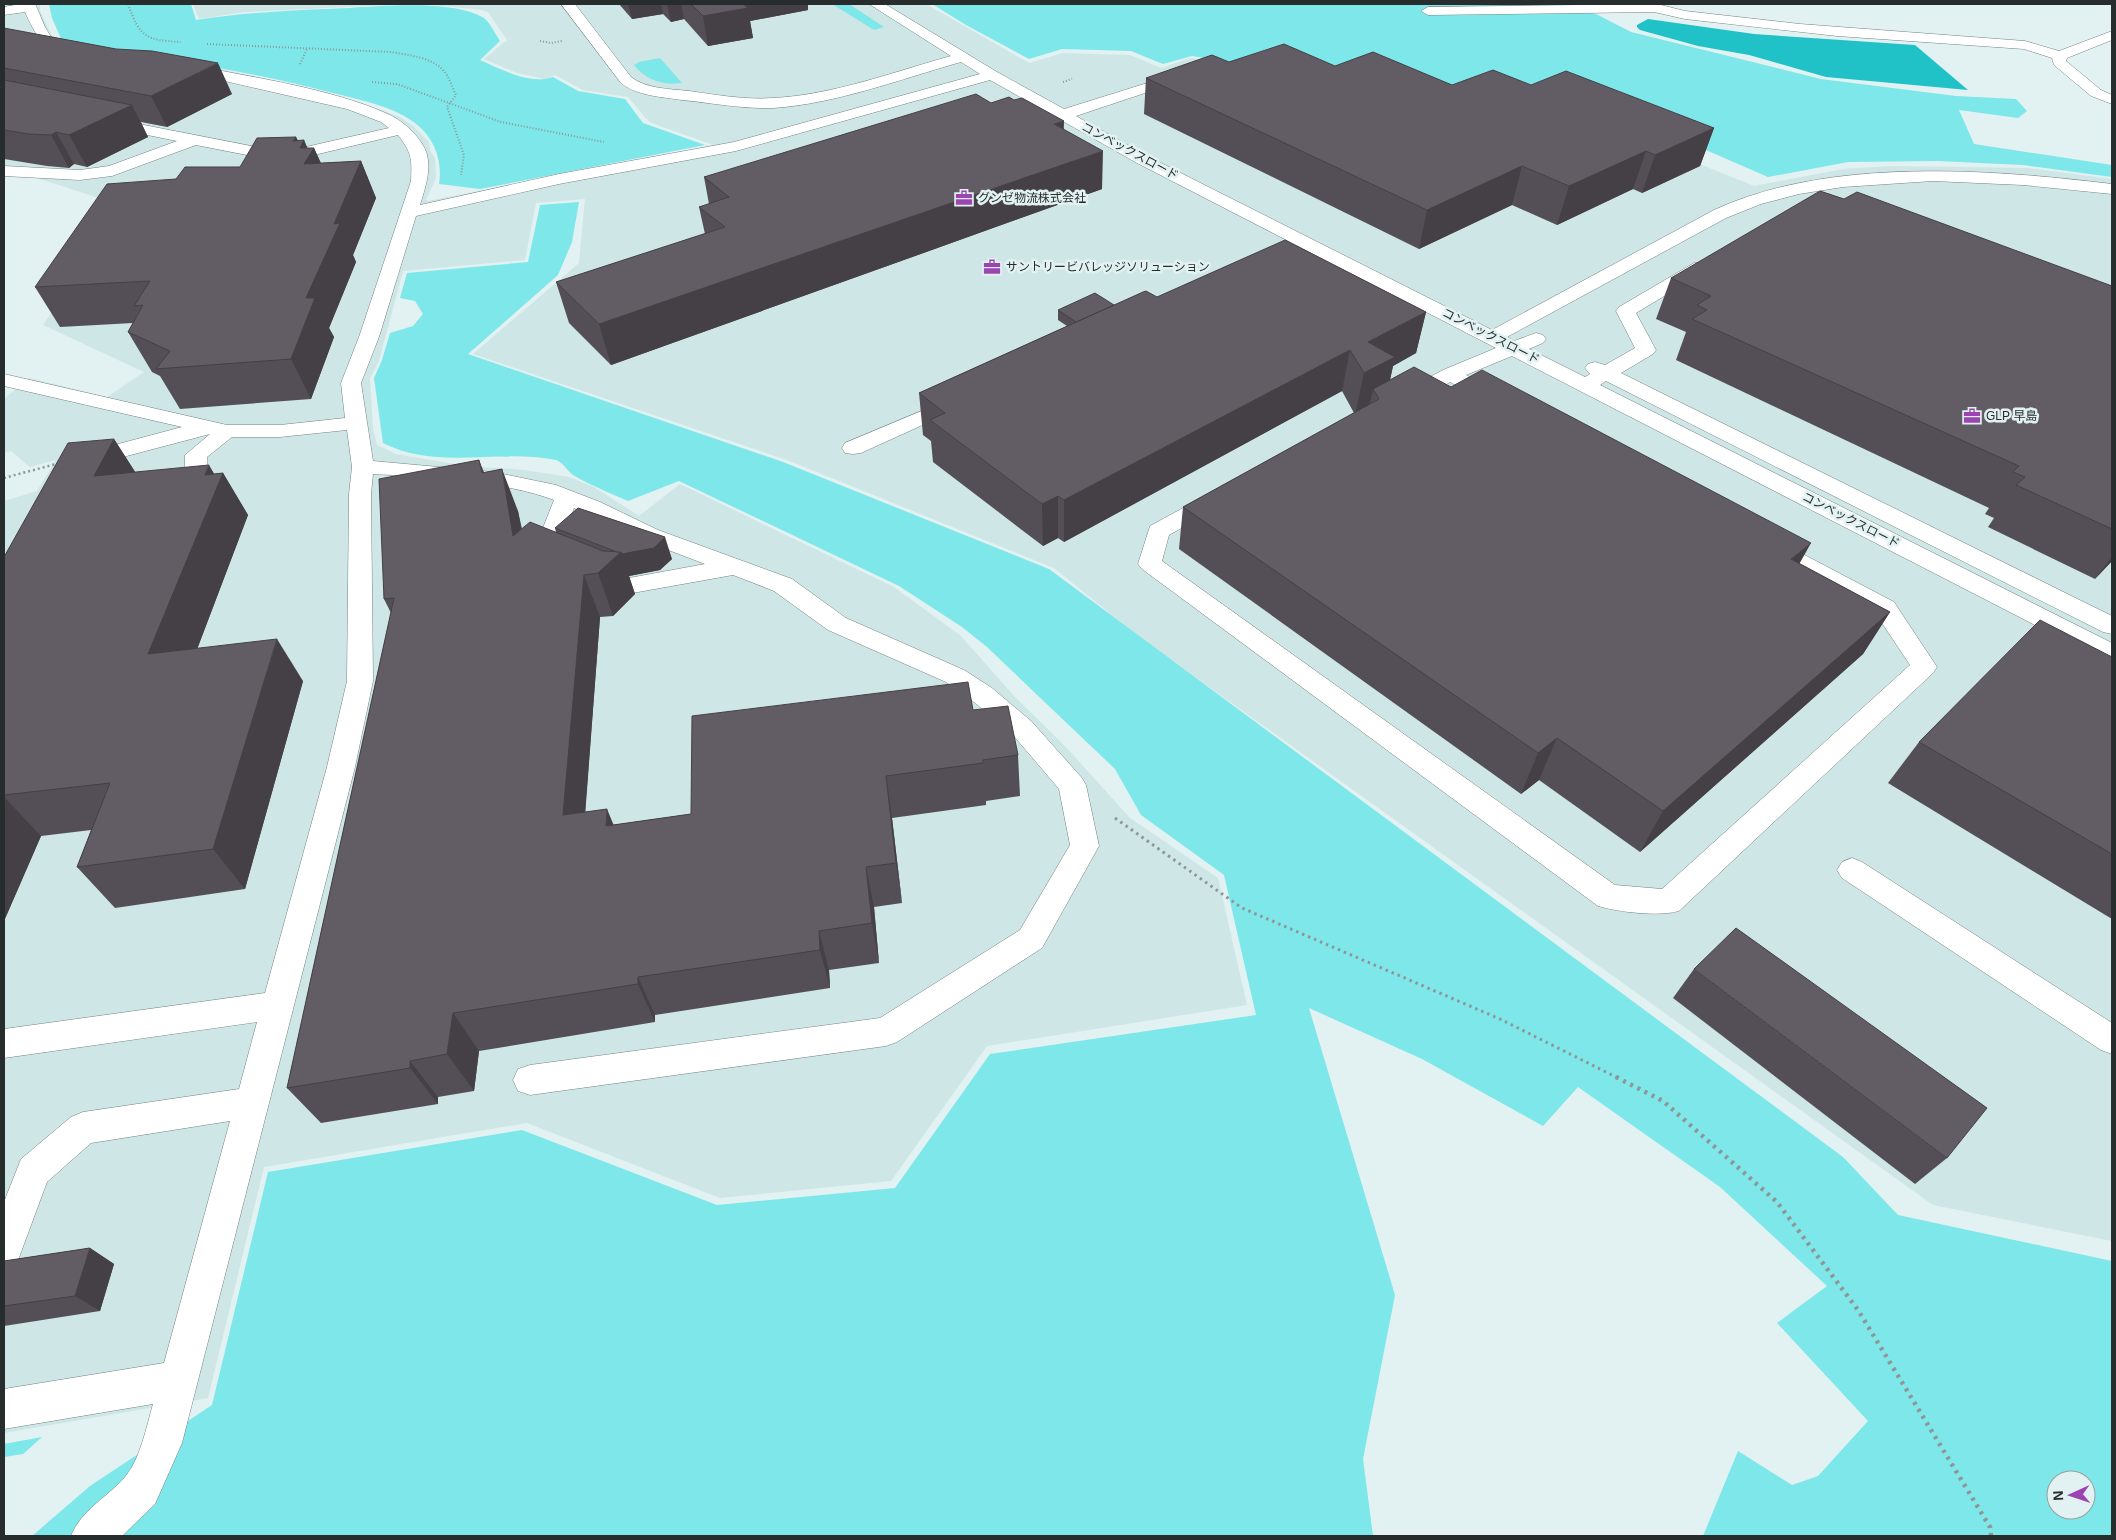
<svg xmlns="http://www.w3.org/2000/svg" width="2116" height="1540" font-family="Arial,'Noto Sans JP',sans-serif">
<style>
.built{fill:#cee6e6}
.green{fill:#7ee7ea;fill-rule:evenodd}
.water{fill:#21c2c7}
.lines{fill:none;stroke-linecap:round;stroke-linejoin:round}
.minor-casing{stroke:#758282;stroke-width:1}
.path-far3{stroke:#8d9797;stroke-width:2;stroke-dasharray:1 2;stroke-linecap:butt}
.path-far2{stroke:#8d9797;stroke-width:2.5;stroke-dasharray:2 3;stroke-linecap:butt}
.path-far1{stroke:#8d9797;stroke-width:3;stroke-dasharray:2.5 4;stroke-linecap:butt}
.path{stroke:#8d9797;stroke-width:4.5;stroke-dasharray:3 5;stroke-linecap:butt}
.minor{fill:#fff;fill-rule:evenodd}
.wall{fill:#544f56}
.shaded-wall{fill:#454046}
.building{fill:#625c64;stroke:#454046}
.labels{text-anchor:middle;stroke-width:5;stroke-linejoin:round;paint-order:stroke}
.far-street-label{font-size:12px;fill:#272c2c;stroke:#e2f1f1}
.far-poi-label{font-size:12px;fill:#272c2c;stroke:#e2f1f1;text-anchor:start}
</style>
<rect width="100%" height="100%" fill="#e2f1f1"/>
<!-- built -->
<path class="built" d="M 18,4 L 40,4 L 40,11 L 54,40 L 207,66 L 312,89 L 365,104 L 400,117 L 413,126 L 429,142 L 430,150 L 435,158 L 436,178 L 426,200 L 428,201 L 713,145 L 649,122 L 628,97 L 583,90 L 555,75 L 545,79 L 517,73 L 484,59 L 507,40 L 488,12 L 482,10 L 424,4 L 389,5 L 244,12 L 199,19 L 193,4 L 926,4 L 1029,63 L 1063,53 L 1130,55 L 1161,68 L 1191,58 L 1554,105 L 1754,186 L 1843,169 L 1891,166 L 2029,168 L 2112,179 L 2112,1241 L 1933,1205 L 1138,636 L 1054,568 L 787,460 L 473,354 L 579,263 L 585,199 L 536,203 L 525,260 L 403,271 L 379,361 L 370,378 L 373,428 L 377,445 L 396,454 L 465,466 L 525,470 L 569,477 L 594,487 L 639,516 L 680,484 L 894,587 L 961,636 L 1014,696 L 1065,746 L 1130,818 L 1218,878 L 1247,1005 L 987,1046 L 891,1181 L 720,1198 L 527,1123 L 264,1167 L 208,1398 L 4,1433 L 4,501 L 37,491 L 56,460 L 30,467 L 11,451 L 4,453 L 4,399 L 29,378 L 107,397 L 144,372 L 43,325 L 109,230 L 111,202 L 31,176 L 4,175 L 4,13 L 23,13 Z"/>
<!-- green -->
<g class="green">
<path d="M 49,4 L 191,4 L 196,20 C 247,12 298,10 349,8 C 383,6 452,0 482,17 C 489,20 495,34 500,41 L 480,60 C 503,70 529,85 553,77 L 578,91 L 625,99 L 643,123 L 705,145 L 480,189 L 439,184 C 443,159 433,135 412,121 C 391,106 361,100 337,94 C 247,70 155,57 63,43 L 52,18 Z"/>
<path d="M 832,4 L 849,4 L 884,27 L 874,30 Z"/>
<path d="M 932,4 L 1557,4 L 1596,14 L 1631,32 L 1821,79 L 1956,96 L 2016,99 L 2027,111 L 2018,118 L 1959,110 L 1974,144 L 2112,165 L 2112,177 L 2023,165 L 1938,161 L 1848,162 L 1768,177 L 1646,124 L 1501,95 L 1240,64 L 1192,56 L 1163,64 L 1131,51 L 1062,49 L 1029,59 L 966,25 Z"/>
<path d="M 660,58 L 682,83 C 663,86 646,80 634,65 L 639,62 Z"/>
<path d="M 579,202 L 572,242 L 558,275 L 468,354 L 783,462 L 1049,569 L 1843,1157 L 1898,1215 L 2112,1261 L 2112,1536 L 1703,1536 L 1738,1451 L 1792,1485 L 1818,1476 L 1868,1421 L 1777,1323 L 1827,1286 L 1720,1187 L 1578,1087 L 1543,1126 L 1422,1059 L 1309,1008 L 1395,1295 L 1363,1459 L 1373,1536 L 32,1536 L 90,1486 L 212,1405 L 268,1172 L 522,1130 L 717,1205 L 895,1188 L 990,1054 L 1256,1015 L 1224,875 L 1141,815 L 1115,769 L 987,647 L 962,627 L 899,586 L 679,481 L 628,501 C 610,493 590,485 573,475 C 567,471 563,462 556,460 C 498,448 438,471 383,443 L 374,378 L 382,360 L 390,333 L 413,326 L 423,314 L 415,301 L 400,298 L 407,273 L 528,262 L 540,205 ZM 2056,1480 L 2086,1480 L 2086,1510 L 2056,1510 Z"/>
<path d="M 42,1437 L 23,1454 L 4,1457 L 4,1444 Z"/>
</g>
<!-- water -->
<path class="water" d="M 1648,19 L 1754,34 L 1915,45 L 1968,90 L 1826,77 L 1749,55 L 1698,46 L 1640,30 L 1637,27 L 1637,25 Z"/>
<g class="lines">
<!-- minor casing -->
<g class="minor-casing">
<g id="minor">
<path d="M 21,4 L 35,4 C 41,15 44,29 53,39 C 61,47 73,50 79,58 L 77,61 C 52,67 33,30 25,12 L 4,15 L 4,7 Z"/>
<path d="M 561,4 L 575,4 L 631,77 C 646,89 671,89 689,91 C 717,95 745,100 773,98 C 833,95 893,72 951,56 L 869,4 L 885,4 L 997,72 L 1064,109 L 1144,84 L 1154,84 L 1156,87 L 1154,90 L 1076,116 L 1149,157 L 1492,330 L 1714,210 C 1829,157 1989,169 2112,184 L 2112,194 L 2023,185 L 1933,181 L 1843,187 L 1799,194 L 1761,204 L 1726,218 L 1507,337 L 1514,341 L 1536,333 L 1543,335 L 1546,339 L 1543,343 L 1529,349 L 1585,377 L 1590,374 L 1585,368 L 1588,364 L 1595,362 L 1605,365 L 1635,348 L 1616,311 L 1619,307 L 1694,263 L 1706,263 L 1709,267 L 1706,271 L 1636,313 L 1656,350 L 1653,354 L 1621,373 L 2112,616 L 2112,634 L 2103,632 L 1606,381 L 1600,385 L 2112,643 L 2112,663 L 2103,660 L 1512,356 L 1466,375 L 1503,395 L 1506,399 L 1503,403 C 1486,408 1465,390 1450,382 C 1435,390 1415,407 1398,402 L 1395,398 L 1398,394 L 1443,370 L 1496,348 L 1137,163 L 990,80 L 736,151 L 559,184 L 416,216 L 379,337 L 361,383 L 373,461 L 493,472 L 556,485 L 600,502 L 658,530 L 792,579 L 846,618 L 964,670 L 992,688 L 1031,721 L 1082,778 L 1086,785 L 1099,846 L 1042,948 L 897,1042 L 886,1046 L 530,1095 L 518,1091 L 513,1080 L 518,1069 L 530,1065 L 880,1018 L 1020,930 L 1070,845 L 1059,789 L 1013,735 L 974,702 L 946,682 L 828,630 L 774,591 L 733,575 L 627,594 C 614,590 592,585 585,574 L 589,568 L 597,566 L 629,578 L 705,564 L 642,540 L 574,508 L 558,550 L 565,553 L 569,558 L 565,563 C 554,566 540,563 533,553 L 554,500 C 504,481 428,477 373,474 L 371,494 L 373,681 L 355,767 L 182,1443 L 155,1504 L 122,1536 L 71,1536 C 81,1510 108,1497 125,1477 C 140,1460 147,1425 153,1404 L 4,1429 L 4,1389 L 164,1363 L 230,1121 L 91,1143 L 47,1182 L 17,1263 L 4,1268 L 4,1202 L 21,1159 L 71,1117 L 83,1112 L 239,1089 L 257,1022 L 4,1058 L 4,1029 L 265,993 L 327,767 L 347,681 L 349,494 L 352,467 L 347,430 L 280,437 L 232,437 L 207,457 L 206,498 L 203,503 L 195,505 L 187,503 L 184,498 L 185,455 L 210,434 L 85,467 L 77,465 L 74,460 L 77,455 L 182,427 L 4,386 L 4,374 L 227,425 L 280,425 L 345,418 L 341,383 L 359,337 L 411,181 C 412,159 412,153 398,135 L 297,159 L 277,161 L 196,145 L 112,176 L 80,180 L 4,176 L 4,166 L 80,170 L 109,166 L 177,141 L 103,126 L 100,123 L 103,120 L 108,118 L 277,151 L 297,149 L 389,128 L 381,122 L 347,109 L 181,71 L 179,68 L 186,64 C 249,77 332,88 390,115 C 403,121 419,136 425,149 C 433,167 425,188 420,205 L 559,174 L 734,142 L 980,74 L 961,62 C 901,79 835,104 773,108 C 743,109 712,103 682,100 C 663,97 636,96 621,83 Z"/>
<path d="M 1657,4 L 1685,11 L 1800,24 L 2025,41 L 2059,51 L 2112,31 L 2112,40 L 2067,58 L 2066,61 L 2101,90 L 2112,95 L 2112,104 L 2091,96 L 2054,65 L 2052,58 L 2024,49 L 1837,36 L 1685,19 L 1654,12 L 1428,15 L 1421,11 L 1428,7 Z"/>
<path d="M 955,397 L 962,399 L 965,403 L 962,407 L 861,453 L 853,454 L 845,453 L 842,448 L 845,443 Z"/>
<path d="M 1215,493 L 1223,495 L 1226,500 L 1223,505 L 1169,535 L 1162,561 L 1615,885 L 1662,889 L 1910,665 L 1876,614 L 1760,550 L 1756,545 L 1760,540 L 1768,538 L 1776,540 L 1894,602 L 1937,667 L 1933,673 L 1679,911 C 1659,917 1618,912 1598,906 L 1142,569 L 1138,564 L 1150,526 L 1207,495 Z"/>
<path d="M 1852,858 L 1862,862 L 2112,1023 L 2112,1054 L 2101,1050 L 1842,878 L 1837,870 L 1842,862 Z"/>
</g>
</g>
<!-- path-far3 -->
<g class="path-far3">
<path d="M 128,4 C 140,38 146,40 181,42"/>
<path d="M 540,41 L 551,43 L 562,41"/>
<path d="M 207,44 L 391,52 C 408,55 431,57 443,70 C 449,76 452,87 456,95 L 447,107 L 464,155 L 461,175"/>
<path d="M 300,64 L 307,49"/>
<path d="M 372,82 L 397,84 L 501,122 L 604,142"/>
<path d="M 1063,82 L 1072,79"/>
</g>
<!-- path-far2 -->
<path class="path-far2" d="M 4,478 L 56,464"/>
<!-- path-far1 -->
<path class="path-far1" d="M 1115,818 L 1242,908 L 1500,1019 L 1618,1078"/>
<!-- path -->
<path class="path" d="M 1616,1077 L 1663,1101 L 1777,1202 L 1858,1310 L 1990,1527 L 1991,1536"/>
<!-- minor -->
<use href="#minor" class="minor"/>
</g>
<!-- wall -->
<g class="wall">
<path d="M 619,4 L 808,4 L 808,10 L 750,21 L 753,38 L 708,46 L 684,19 L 671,22 L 663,14 L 632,19 Z"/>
<path d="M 4,28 L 232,94 L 167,127 L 141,122 L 148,137 L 87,167 L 74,164 L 69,168 L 47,166 L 4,159 Z"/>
<path d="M 1229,62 L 1335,66 L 1452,85 L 1531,85 L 1714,128 L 1700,166 L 1642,193 L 1633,189 L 1557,225 L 1512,205 L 1419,249 L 1144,114 L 1146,78 Z"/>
<path d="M 991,103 L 1064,129 L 1102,189 L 611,365 L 569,323 L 556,282 L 705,234 L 699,207 L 709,204 L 704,177 Z"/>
<path d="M 296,137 L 298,141 L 304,140 L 307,148 L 314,148 L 321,163 L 361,161 L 376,198 L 353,255 L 356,262 L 329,328 L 334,337 L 311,399 L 180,409 L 160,376 L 152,372 L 128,332 L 133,323 L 60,327 L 35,287 L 176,179 L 240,167 Z"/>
<path d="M 1844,199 L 2112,286 L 2112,561 L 2095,579 L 1988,527 L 1994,518 L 1985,514 L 1989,508 L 1676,360 L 1686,332 L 1656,319 L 1671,278 Z"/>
<path d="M 1157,297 L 1426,312 L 1416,353 L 1393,366 L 1390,380 L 1451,387 L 1800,564 L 1890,612 L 1863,654 L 1640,852 L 1539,780 L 1521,794 L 1179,549 L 1183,507 L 1354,413 L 1342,391 L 1064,542 L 1058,538 L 1043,546 L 933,462 L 931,441 L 923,435 L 919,393 L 1067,326 L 1058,320 L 1058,310 L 1114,305 Z"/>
<path d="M 114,439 L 135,472 L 214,474 L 223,473 L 248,515 L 197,649 L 303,681 L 245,889 L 115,908 L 77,867 L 91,830 L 41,836 L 4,921 L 4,557 Z"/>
<path d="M 484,472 L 518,511 L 522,529 L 556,532 L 555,528 L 672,559 L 660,570 L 629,576 L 635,594 L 613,616 L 600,617 L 585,812 L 613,825 L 691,814 L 973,710 L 1018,755 L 1020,796 L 986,801 L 986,805 L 892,818 L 902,903 L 874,907 L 879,963 L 829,970 L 830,988 L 655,1015 L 655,1022 L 479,1051 L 474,1091 L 438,1097 L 438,1104 L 321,1123 L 287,1088 L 391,613 L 384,599 Z"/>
<path d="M 2112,657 L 2112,919 L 1888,783 L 1919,742 Z"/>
<path d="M 1694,969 L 1947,1158 L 1915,1184 L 1673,998 Z"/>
<path d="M 90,1248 L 114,1264 L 100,1311 L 4,1326 L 4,1261 Z"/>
</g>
<!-- shaded-wall -->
<g class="shaded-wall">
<path d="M 628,4 L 661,4 L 663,14 L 632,19 Z"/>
<path d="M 667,4 L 681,4 L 684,19 L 671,22 Z"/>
<path d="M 735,4 L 808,4 L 808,10 L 750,21 L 753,38 L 708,46 L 703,16 Z"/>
<path d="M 218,63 L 232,94 L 167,127 L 151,96 Z"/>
<path d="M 132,105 L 148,137 L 87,167 L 69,135 Z"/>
<path d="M 1064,121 L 1063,158 L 1054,124 Z"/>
<path d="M 1714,128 L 1700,166 L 1642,193 L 1655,155 Z"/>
<path d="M 56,132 L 74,164 L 69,168 L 51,135 Z"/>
<path d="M 296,137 L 301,147 L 304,140 L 310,154 L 314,148 L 330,185 L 320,201 L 293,141 Z"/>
<path d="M 1103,151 L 1102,189 L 611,365 L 599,324 Z"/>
<path d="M 1646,151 L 1633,189 L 1557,225 L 1569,186 Z"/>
<path d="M 361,161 L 376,198 L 353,255 L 356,262 L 329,328 L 334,337 L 311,399 L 291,359 L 306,298 L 334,224 Z"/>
<path d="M 1522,166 L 1512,205 L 1419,249 L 1427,210 Z"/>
<path d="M 1426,312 L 1416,353 L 1393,366 L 1386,398 L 1379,399 L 1373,389 L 1369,407 L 1355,415 L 1364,373 L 1368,342 Z"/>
<path d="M 1350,350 L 1342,391 L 1064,542 L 1064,500 Z"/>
<path d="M 114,439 L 141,481 L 94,476 Z"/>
<path d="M 479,460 L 496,502 L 482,473 Z"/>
<path d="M 209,465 L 219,482 L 223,473 L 248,515 L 179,697 L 148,654 L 205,475 Z"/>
<path d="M 502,469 L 518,511 L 530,578 L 513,536 Z"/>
<path d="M 1058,496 L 1058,538 L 1043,546 L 1042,504 Z"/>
<path d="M 665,537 L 672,559 L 660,570 L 629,576 L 635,594 L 613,616 L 598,573 L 621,552 Z"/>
<path d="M 1811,543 L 1787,586 L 1791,559 Z"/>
<path d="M 2112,557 L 2112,561 L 2095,579 Z"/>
<path d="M 584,575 L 600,617 L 582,856 L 563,815 Z"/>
<path d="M 1890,612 L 1863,654 L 1640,852 L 1663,811 Z"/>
<path d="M 277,639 L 303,681 L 245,889 L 213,849 Z"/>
<path d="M 1557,738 L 1539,780 L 1521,794 L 1538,753 Z"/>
<path d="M 886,776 L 892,818 L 902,903 L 896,863 Z"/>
<path d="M 4,797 L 41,836 L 4,921 Z"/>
<path d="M 607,809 L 624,850 L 606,826 Z"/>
<path d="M 866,867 L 874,907 L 879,963 L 872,923 Z"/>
<path d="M 819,931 L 829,970 L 830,988 L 820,950 Z"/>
<path d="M 638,977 L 655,1015 L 655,1022 L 638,984 Z"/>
<path d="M 453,1013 L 479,1051 L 474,1091 L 447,1054 Z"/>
<path d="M 410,1061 L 438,1097 L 438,1104 L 410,1068 Z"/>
<path d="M 90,1248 L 114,1264 L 100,1311 L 75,1296 Z"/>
</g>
<!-- building -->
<g class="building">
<path d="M 691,4 L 743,4 L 748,8 L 703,16 Z"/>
<path d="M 4,28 L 116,49 L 152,51 L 218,63 L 151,96 L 4,68 Z"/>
<path d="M 1284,44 L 1335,66 L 1373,52 L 1452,85 L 1493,70 L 1531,85 L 1566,71 L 1714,128 L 1655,155 L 1646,151 L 1569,186 L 1522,166 L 1427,210 L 1146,78 L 1212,55 L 1229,62 Z"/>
<path d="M 4,80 L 132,105 L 69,135 L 56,132 L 51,135 L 28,134 L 4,130 Z"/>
<path d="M 976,94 L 991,103 L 1009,97 L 1014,100 L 1022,98 L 1064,121 L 1054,124 L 1103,151 L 599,324 L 556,282 L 725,227 L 699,207 L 729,197 L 704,177 Z"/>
<path d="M 296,137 L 293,141 L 304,140 L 300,148 L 314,148 L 304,164 L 361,161 L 334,224 L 340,223 L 306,298 L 315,298 L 291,359 L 156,369 L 170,351 L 128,332 L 143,305 L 134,306 L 150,281 L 35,287 L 107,184 L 176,179 L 185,167 L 240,167 L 257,138 Z"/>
<path d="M 1820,191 L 1844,199 L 1857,192 L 2112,286 L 2112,529 L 2016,485 L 2025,477 L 2013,472 L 2019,466 L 1692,319 L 1707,310 L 1697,305 L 1711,296 L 1671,278 Z"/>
<path d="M 1285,240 L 1426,312 L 1368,342 L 1395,357 L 1364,373 L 1350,350 L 1064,500 L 1058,496 L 1042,504 L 930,420 L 945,413 L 919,393 L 1143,292 L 1146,291 L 1157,297 Z"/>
<path d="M 1095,293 L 1114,305 L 1076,322 L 1058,310 Z"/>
<path d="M 1414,367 L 1451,387 L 1482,370 L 1811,543 L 1791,559 L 1890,612 L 1663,811 L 1557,738 L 1538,753 L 1183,507 L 1379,399 L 1373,389 Z"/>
<path d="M 114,439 L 94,476 L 209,465 L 205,475 L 223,473 L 148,654 L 277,639 L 213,849 L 77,867 L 110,783 L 4,795 L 4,557 L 68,443 Z"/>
<path d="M 479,460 L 482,473 L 502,469 L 513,536 L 530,522 L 603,551 L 621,552 L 598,573 L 584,575 L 563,815 L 607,809 L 606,826 L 691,814 L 692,716 L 968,682 L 973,710 L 1008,706 L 1018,755 L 983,760 L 983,763 L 886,776 L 896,863 L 866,867 L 872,923 L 819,931 L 820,950 L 638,977 L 638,984 L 453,1013 L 447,1054 L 410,1061 L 410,1068 L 287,1088 L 394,598 L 384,599 L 379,479 Z"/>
<path d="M 578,508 L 665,537 L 654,548 L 622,554 L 621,552 L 617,552 L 555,528 Z"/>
<path d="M 2040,620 L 2112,657 L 2112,854 L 1919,742 Z"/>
<path d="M 1736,928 L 1987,1108 L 1947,1158 L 1694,969 Z"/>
<path d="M 90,1248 L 75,1296 L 4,1306 L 4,1261 Z"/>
</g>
<!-- icons -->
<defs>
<g id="office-bare" transform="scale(1.35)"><path d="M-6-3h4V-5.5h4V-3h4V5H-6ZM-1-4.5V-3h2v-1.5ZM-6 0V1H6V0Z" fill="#9c45b2" stroke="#e2f1f1" stroke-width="2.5" paint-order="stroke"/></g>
</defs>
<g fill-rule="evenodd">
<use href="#office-bare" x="964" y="198"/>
<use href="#office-bare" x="992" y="267"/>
<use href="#office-bare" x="1972" y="416"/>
</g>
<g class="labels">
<!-- far-street labels -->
<g class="far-street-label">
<text transform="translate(1130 151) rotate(28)" y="4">コンベックスロード</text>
<text transform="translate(1491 336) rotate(27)" y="4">コンベックスロード</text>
<text transform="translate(1851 520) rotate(27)" y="4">コンベックスロード</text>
</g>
<!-- far-poi labels -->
<g class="far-poi-label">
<text x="978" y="202">グンゼ物流株式会社</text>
<text x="1006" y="271">サントリービバレッジソリューション</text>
<text x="1986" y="420">GLP 早島</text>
</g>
</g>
<!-- border -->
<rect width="2116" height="1540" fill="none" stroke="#272c2c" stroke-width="10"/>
<!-- north arrow -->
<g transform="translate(2071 1495) rotate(267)"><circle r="24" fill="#e2f1f1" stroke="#97a2a2"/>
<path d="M0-4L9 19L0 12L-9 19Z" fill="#9c45b2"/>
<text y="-8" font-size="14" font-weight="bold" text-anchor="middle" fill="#272c2c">N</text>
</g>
</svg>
